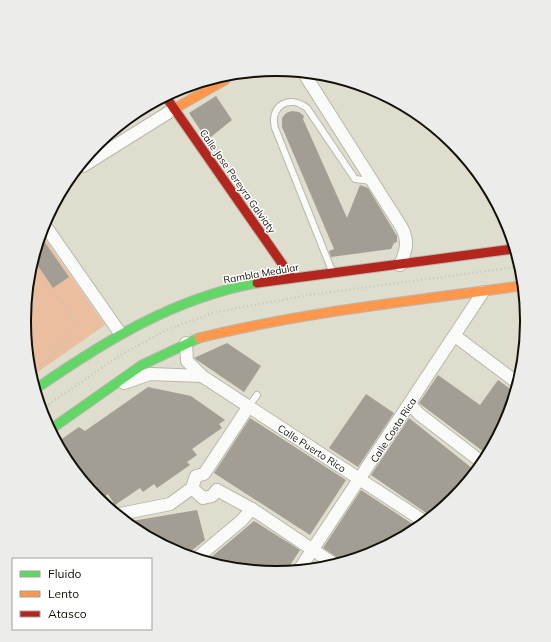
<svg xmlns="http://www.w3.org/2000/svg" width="551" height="642" font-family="Mulish,sans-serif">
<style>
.green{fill:#ebbe9f}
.building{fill:#a29e93}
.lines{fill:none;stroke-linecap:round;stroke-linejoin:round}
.lane-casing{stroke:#bab8ac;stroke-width:8}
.street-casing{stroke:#bab8ac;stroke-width:14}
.fast-casing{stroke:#bab8ac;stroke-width:11}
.slow-casing{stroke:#bab8ac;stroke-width:11}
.jam-casing{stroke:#bab8ac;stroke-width:11}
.path{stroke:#c3c1bc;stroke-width:2;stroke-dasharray:1 3;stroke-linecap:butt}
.lane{stroke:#fafaf8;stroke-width:6}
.street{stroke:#fafaf8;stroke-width:12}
.fast{stroke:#63d668;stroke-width:9}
.slow{stroke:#ff974d;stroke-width:9}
.jam{stroke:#b3261e;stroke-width:9}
.labels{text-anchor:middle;stroke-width:3;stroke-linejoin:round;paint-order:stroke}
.street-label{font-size:10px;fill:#121007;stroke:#fff}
.rim{fill:none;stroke:#121007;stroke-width:2}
</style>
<rect width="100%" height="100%" fill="#dfddce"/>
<!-- green -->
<path class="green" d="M 41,233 L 105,325 L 35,374 L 24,321 Z"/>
<!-- building -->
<g class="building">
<path d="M 216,96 L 232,120 L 207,140 L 189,113 Z"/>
<path d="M 292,111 L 299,112 L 304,116 L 303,119 L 347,218 L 360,185 L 368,188 L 397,236 L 397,242 L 394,243 L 391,249 L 331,257 L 329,251 L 334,249 L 282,127 L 282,118 L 286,113 Z"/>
<path d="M 41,237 L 69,277 L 53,288 L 36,263 Z"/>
<path d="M 227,343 L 261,366 L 244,392 L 194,358 Z"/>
<path d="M 438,375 L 480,405 L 498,380 L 513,391 L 508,417 L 484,452 L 419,403 Z"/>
<path d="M 148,387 L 191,396 L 225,420 L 219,424 L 222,428 L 192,449 L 197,455 L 187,462 L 190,465 L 157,488 L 154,484 L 143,492 L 140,488 L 115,505 L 108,494 L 100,500 L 59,441 L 79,427 L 85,431 Z"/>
<path d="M 366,394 L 394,413 L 358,467 L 329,448 Z"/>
<path d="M 250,418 L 346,480 L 310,535 L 214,473 Z"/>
<path d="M 409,418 L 473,469 L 450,501 L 429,515 L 371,475 Z"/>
<path d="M 361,490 L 414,525 L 372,553 L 338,560 L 335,556 L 323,548 Z"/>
<path d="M 197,510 L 205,540 L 186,555 L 179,553 L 132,521 Z"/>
<path d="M 254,521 L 300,550 L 287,570 L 275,572 L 209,559 Z"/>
</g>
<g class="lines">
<!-- lane casing -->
<g class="lane-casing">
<g id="lane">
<path d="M 332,271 L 275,128 C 269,106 289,94 307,108 L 355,179 L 372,181"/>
<path d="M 249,406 L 257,395"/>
</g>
</g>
<!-- street casing -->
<g class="street-casing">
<g id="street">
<path d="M 305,75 L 402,228 C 409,242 406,251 400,265"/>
<path d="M 83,166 L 174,109"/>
<path d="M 44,224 L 120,333"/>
<path d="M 455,336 L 515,381"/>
<path d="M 186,343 L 187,361 L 202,376 L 422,520"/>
<path d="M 124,383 L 150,374 L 202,376"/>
<path d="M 410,404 L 419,414 L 479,460"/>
<path d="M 192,488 L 203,498 L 212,496 L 217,490"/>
<path d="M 217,490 L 252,509 L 331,562"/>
<path d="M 120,514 L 170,504 L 192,488 L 196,476 L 204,474 L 249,406"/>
<path d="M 198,557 L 241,521 L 252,509"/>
<path d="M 301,567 L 483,292"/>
</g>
</g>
<!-- fast casing -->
<g class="fast-casing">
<g id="fast">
<path d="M 37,388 C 105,341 174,298 257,283"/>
<path d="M 51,429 L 142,365 L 199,338"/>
</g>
</g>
<!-- slow casing -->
<g class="slow-casing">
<g id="slow">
<path d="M 174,109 L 225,80"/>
<path d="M 199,338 C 304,312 413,301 520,286"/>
</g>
</g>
<!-- jam casing -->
<g class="jam-casing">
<g id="jam">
<path d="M 166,97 L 292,278"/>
<path d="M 257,283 L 513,249"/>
</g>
</g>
<!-- path -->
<g class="path">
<path d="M 34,371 L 53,354 L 76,324 L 35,265"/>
<path d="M 42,409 L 122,354 L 168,329 L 216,312 L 309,295 L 516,267"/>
</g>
<!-- lane -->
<use href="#lane" class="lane"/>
<!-- street -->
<use href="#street" class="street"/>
<!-- fast -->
<use href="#fast" class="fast"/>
<!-- slow -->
<use href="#slow" class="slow"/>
<!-- jam -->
<use href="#jam" class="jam"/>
</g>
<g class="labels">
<!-- street labels -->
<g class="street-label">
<text transform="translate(238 181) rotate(55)" y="4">Calle Jose Pereyra Galviaty</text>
<text transform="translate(261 273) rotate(-10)" y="4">Rambla Medular</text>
<text transform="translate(393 430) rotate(-57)" y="4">Calle Costa Rica</text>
<text transform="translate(312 448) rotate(33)" y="4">Calle Puerto Rico</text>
</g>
</g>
<!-- crop -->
<path d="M0 0H551V642H0ZM275 76H276A244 244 0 0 1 520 320V322A244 244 0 0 1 276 566H275A244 244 0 0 1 31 322V320A244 244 0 0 1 275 76Z" fill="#ececeb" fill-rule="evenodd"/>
<path class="rim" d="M275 76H276A244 244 0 0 1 520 320V322A244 244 0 0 1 276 566H275A244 244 0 0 1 31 322V320A244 244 0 0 1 275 76Z"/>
<!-- legend -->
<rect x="12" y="558" width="140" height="72" fill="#ffffff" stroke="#a09f9c"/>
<rect x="20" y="571" width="20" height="6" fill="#63d668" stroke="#a09f9c"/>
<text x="48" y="578" font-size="12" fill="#121007">Fluido</text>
<rect x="20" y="591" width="20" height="6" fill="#ff974d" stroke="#a09f9c"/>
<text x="48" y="598" font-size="12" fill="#121007">Lento</text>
<rect x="20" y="611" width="20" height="6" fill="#b3261e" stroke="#a09f9c"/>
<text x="48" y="618" font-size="12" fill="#121007">Atasco</text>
</svg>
